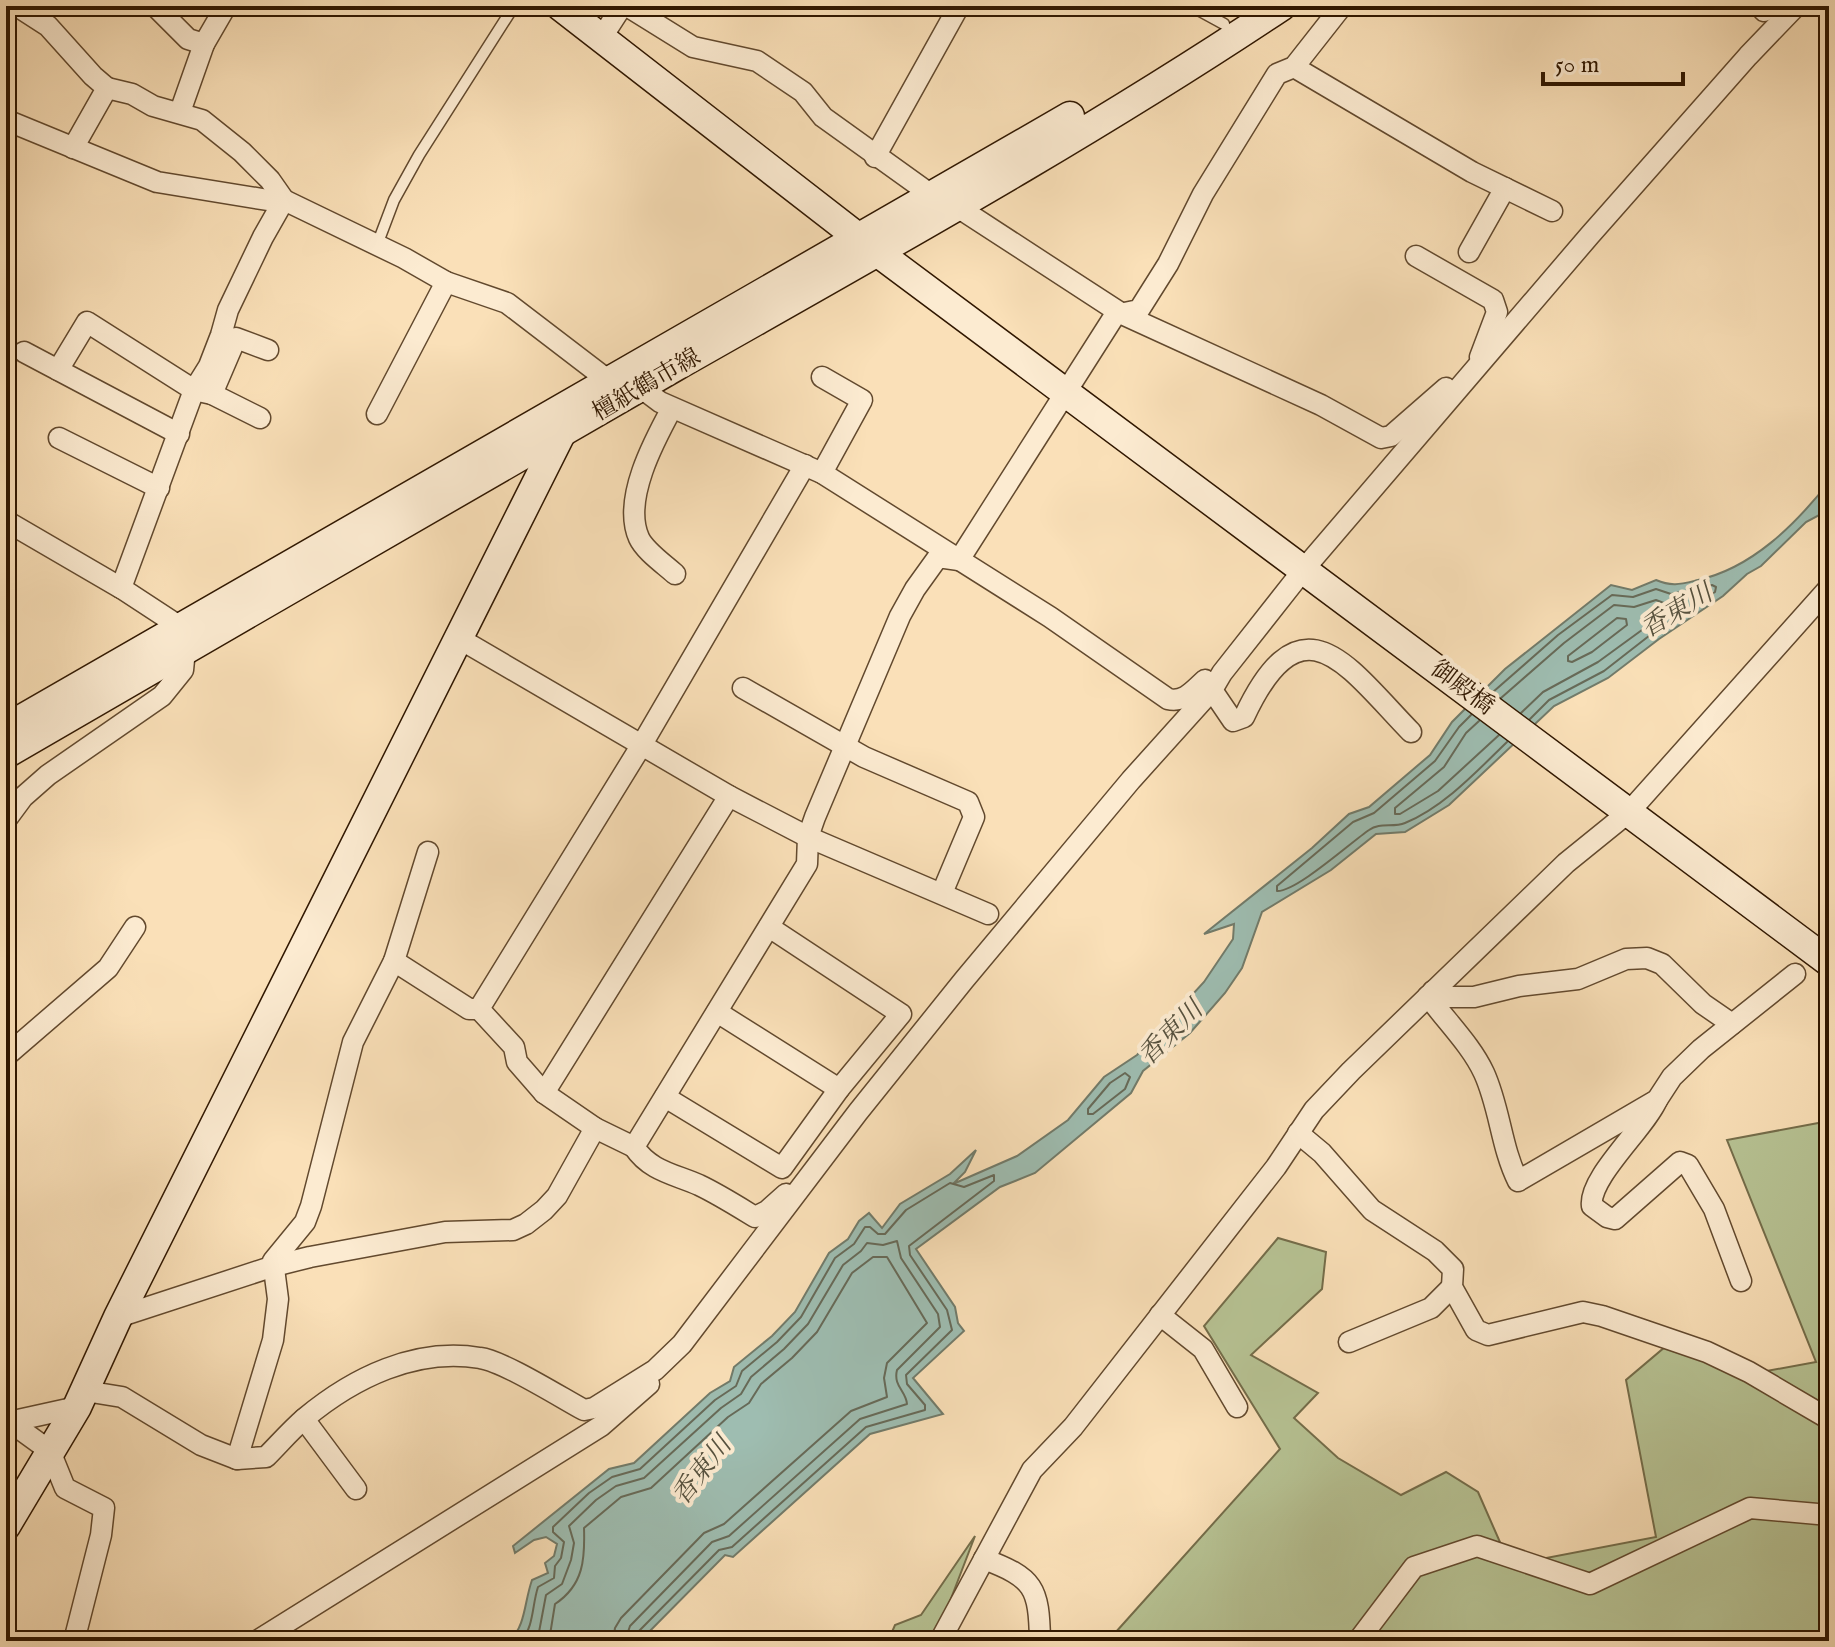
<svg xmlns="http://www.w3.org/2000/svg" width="1835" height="1647" font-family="'IM FELL English','Noto Serif JP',serif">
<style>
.green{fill:#b7c394;stroke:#746d4a;stroke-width:2}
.water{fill:#9ebdb1;stroke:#727b6a;stroke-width:2}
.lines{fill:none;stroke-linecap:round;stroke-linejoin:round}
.shore{stroke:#676a58;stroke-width:2}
.lane-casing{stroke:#62492e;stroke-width:13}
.street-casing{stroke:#62492e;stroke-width:23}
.secondary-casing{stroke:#301700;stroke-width:31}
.lane{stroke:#fcebd1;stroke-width:10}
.street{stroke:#fcebd1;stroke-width:20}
.secondary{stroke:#fcebd1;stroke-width:28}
.labels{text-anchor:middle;stroke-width:8;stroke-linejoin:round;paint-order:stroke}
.street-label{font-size:24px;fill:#301700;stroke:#fcebd1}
.water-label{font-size:26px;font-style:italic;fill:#56513e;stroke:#fcebd1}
</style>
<rect width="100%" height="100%" fill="#fae0b8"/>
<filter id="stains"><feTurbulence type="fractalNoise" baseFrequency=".0025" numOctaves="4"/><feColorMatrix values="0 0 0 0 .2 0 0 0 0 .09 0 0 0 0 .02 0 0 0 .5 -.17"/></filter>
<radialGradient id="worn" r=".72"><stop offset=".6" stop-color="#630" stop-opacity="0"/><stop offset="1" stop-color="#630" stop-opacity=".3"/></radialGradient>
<!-- green -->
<g class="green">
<path d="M 1829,1121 L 1829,1641 L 1124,1641 L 1115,1633 L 1280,1449 L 1204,1326 L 1278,1238 L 1326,1252 L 1322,1289 L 1251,1355 L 1318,1393 L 1294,1418 L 1338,1458 L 1401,1495 L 1446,1472 L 1478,1492 L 1510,1565 L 1656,1537 L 1626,1380 L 1665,1347 L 1745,1375 L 1816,1362 L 1727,1140 Z"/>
<path d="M 975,1536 L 937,1635 L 946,1641 L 888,1641 L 895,1625 L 921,1615 Z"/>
</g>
<!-- water -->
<path class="water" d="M 1829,482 L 1829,503 L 1825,512 L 1806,522 L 1761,566 L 1747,574 L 1723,596 L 1659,639 L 1608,678 L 1554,706 L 1449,805 L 1405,832 L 1376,834 L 1331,870 L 1262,912 L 1242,968 L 1225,993 L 1190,1033 L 1143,1071 L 1131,1093 L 1035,1173 L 1000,1187 L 916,1249 L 955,1307 L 958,1323 L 964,1331 L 913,1378 L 943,1414 L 870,1434 L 733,1557 L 725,1555 L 640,1641 L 510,1641 C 526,1624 524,1603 532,1580 L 548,1573 L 545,1563 L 554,1556 L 557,1544 L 546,1537 L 534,1540 L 515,1553 L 513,1546 L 609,1469 L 634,1463 L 710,1393 L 730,1381 L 734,1367 L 772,1336 L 795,1312 L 829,1253 L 848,1239 L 859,1221 L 869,1213 L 882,1228 L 900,1204 L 950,1174 L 976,1150 L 965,1172 L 953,1184 L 1017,1156 L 1068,1120 L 1104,1077 L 1137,1055 L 1204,982 L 1233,939 L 1234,924 L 1204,934 L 1312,848 L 1349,814 L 1369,807 L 1430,755 L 1452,722 L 1505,669 L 1611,585 L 1632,590 L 1656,580 C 1672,587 1681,584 1698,580 C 1752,568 1795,525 1829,482 Z"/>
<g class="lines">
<!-- shore -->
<g class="shore">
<path d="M 1617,618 L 1626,619 L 1627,625 L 1592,652 L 1572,662 L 1568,661 L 1568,656 Z"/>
<path d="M 1493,692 L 1558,635 L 1612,595 L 1633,597 L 1656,589 L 1671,594 L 1712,585 L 1716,587 L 1715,592 L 1654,632 L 1604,671 L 1549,700 L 1530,719"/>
<path d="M 1501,698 L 1564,643 L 1614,605 L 1634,607 L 1656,600 L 1669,605 L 1668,611 L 1598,662 L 1543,692 L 1521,713"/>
<path d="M 1471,715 L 1459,727 L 1435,761 L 1374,813 L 1353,822 L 1277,886 L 1277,891 C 1296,892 1350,843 1369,830 C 1380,822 1393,828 1405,823 C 1444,807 1477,771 1507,742"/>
<path d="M 1479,721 L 1466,733 L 1444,767 L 1395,808 L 1395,814 L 1400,814 L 1438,791 L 1499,735"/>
<path d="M 1125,1073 L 1130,1077 L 1125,1089 L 1093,1114 L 1088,1114 L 1088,1109 L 1110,1083 Z"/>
<path d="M 521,1641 C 534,1627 532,1605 538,1587 L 554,1578 L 555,1566 L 561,1558 L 564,1542 L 553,1532 L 553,1527 L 589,1493 L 612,1477 L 640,1469 L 715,1400 L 736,1386 L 742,1371 L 777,1342 L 801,1317 L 835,1258 L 854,1244 L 865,1227 L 870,1227 L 878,1234 L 885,1234 L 906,1210 L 950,1183 L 964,1187 L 994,1175 L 994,1181 L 909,1246 L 910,1255 L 947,1310 L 952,1330 L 906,1375 L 907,1384 L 925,1405 L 925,1410 L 866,1427 L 732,1547 L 719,1550 L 638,1632 L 635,1641"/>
<path d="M 535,1641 L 539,1632 L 546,1595 L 562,1584 L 571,1560 L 574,1543 L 569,1526 L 596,1500 L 616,1486 L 644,1478 L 721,1408 L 741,1394 L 751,1377 L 784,1349 L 808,1324 L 843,1265 L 861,1251 L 867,1243 L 883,1245 L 897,1241 L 901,1258 L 938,1314 L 940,1327 L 897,1370 C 893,1386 906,1391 907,1404 L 860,1419 L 729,1536 L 712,1542 L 630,1626 L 625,1641"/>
<path d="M 549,1641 L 555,1604 C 584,1585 585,1558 584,1528 L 621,1497 L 651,1488 L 728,1417 L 749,1403 L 761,1384 L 792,1358 L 817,1332 L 852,1273 L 873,1257 L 887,1257 L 927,1323 L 887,1363 L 884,1378 L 887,1397 L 851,1411 L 724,1524 L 704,1533 L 621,1618 L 615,1628 L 613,1641"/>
</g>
<!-- lane casing -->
<g class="lane-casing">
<g id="lane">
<path d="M 1191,6 L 1224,24"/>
<path d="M 377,245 L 394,200 L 419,155 L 514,6"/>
</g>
</g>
<!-- street casing -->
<g class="street-casing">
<g id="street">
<path d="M 17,6 L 48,26 L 93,76 L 107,88 L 73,148"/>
<path d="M 155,6 L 188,39 L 204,44"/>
<path d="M 627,6 L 693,47 L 757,61 L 803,92 L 823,117 L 933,196"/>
<path d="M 1760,6 L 1764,11 L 1774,6"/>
<path d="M 602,37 L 622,6"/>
<path d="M 1294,67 L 1472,172 L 1552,211"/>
<path d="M 107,88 L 132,94 L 153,106 L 202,120 L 242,152 L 270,180 L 284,200 L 263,237 L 228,310 L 221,335 L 209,366 L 194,390 L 121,588"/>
<path d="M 180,112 L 204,44 L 226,6"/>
<path d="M 6,120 L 157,182 L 274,201 L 284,200 L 404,258 L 446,282 L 507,303 L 609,381"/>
<path d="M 875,157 L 959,6"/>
<path d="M 956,206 L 1122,314 L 1321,405 L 1381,438 L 1391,436 L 1446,388"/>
<path d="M 1469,252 L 1505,188"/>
<path d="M 1416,256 L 1493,300 L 1497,312 L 1480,357"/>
<path d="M 24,352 L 179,434"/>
<path d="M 58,370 L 87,322 L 194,390 L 212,394 L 260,418"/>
<path d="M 640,387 L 660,402 L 822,473 L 1050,617 L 1168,699 C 1184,703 1194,690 1205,680"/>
<path d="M 212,394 L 236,338 L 268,350"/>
<path d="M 672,408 C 654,441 622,500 639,538 C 645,551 664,564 675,574"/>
<path d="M 377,414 L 446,282"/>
<path d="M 59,438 L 159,488"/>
<path d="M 805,465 L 641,746 L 479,1009 L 514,1047 L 517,1062 L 544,1093 L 595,1128 L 634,1147 L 807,864 L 808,837 L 815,817 L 900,616 L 915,589 L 938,557 L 959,560 L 1115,315 L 1139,310 L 1168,264 L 1203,194 L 1277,74 L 1294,67 L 1342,6"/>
<path d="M 822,473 L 862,400 L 822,377"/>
<path d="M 6,521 L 121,588 L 179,626"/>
<path d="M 460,639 L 729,796 L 808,837 L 988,914"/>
<path d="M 743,688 L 864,757 L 968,802 L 974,817 L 942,893"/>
<path d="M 1212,690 L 1233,721 L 1244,717 C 1302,593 1347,666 1411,732"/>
<path d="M 6,820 L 23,797 L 48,775 L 162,696 L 183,670 L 185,650"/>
<path d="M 428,852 L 394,961 L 469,1009 L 479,1009"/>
<path d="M 1433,991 L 1445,997 L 1474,997 L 1519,986 L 1578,979 L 1626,959 L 1647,958 L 1662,964 L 1703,1004 L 1732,1024"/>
<path d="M 1428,996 C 1446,1021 1471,1045 1484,1073 C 1500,1108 1501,1147 1518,1181 L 1657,1100 L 1672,1077 L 1701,1049 L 1795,974"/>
<path d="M 717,1012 L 839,1089"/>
<path d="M 6,1056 L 108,968 L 135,927"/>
<path d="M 544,1093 L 729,796"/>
<path d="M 665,1097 L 782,1168 L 839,1089 L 901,1014 L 769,927"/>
<path d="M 1657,1100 C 1645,1128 1588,1178 1592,1206 L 1607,1217 L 1615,1219 L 1680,1162 L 1688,1165 L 1714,1209 L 1741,1281"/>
<path d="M 1298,1133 L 1322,1153 L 1372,1210 L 1435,1251 L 1453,1269 L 1452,1287 L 1476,1330 L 1488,1335 L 1583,1312 L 1602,1316 L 1707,1352 L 1749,1372 L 1829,1419"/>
<path d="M 634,1147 C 650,1171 674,1174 699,1185 C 718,1194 737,1206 755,1217 L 767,1211 L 786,1194"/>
<path d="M 1160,1315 L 1203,1349 L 1237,1407"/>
<path d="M 118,1317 L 274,1266 L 310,1257 L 445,1232 L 513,1230 L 526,1224 L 544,1210 L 557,1196 L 595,1128"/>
<path d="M 1349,1342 L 1431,1308 L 1452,1287"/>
<path d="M 85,1391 L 122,1397 L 201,1445 L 237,1459 L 266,1457 C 279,1444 291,1430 305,1418 C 353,1378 416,1347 480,1358 C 503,1361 560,1397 584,1410 L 594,1408 L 655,1370 L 682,1344 L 858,1112 L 964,980 L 1131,780 L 1212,690 L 1222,673 L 1304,569 L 1590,235 L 1748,56 L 1796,6"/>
<path d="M 304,1419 L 356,1489"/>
<path d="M 6,1421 L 18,1420 L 77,1407"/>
<path d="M 10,1422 L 50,1451 L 65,1488 L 104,1508 L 101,1535 L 74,1641"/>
<path d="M 237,1459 L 273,1340 L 278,1299 L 273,1261 L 305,1222 L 311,1206 L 353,1042 L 394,961"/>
<path d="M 984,1559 C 1034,1578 1039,1587 1040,1641"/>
<path d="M 257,1641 L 601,1426 L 649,1384"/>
<path d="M 940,1641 L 1032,1470 L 1073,1427 L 1276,1167 L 1314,1110 L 1351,1071 L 1566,863 L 1629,812 L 1829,588"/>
<path d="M 1358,1641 L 1414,1567 L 1477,1546 L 1590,1584 L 1750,1508 L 1829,1515"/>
</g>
</g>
<!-- secondary casing -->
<g class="secondary-casing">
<g id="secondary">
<path d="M 560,6 L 877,252 L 1829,962"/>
<path d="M 6,728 L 1070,116"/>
<path d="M 6,754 C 229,625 451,495 675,367 C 879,251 1086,137 1282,6"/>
<path d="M 6,1526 L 77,1407 L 118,1317 L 562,432"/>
</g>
</g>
<!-- lane -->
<use href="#lane" class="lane"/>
<!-- street -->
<use href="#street" class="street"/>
<!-- secondary -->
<use href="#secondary" class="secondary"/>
</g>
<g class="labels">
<!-- street labels -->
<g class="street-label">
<text transform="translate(646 384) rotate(-30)" y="8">檀紙鶴市線</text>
<text transform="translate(1463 687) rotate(37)" y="8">御殿橋</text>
</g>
<!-- water labels -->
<g class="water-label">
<text transform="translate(1676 610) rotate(-31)" y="9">香東川</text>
<text transform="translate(1170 1032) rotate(-45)" y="9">香東川</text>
<text transform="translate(701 1470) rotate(-52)" y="9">香東川</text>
</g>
</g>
<!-- margin -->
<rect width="1835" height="1647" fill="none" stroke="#fae0b8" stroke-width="32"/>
<rect x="8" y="8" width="1819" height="1631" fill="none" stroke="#301700" stroke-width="4"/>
<rect x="16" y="16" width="1803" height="1615" fill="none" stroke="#301700" stroke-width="2"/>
<!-- scale -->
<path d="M1543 72v12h140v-12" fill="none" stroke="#301700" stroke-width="4"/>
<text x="1555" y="72" font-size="24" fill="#301700" stroke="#fcebd1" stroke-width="6" paint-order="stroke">50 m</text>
<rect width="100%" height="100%" filter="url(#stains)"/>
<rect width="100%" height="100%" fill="url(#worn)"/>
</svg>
